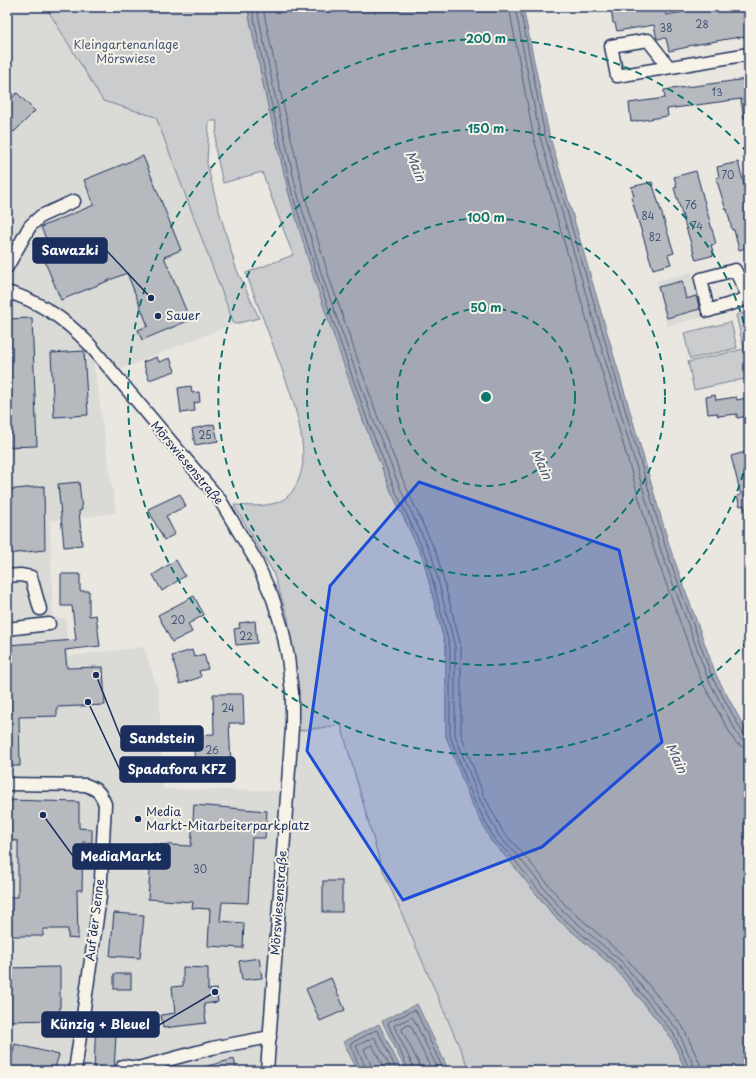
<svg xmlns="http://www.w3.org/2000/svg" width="756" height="1078" font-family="'Playpen Sans',sans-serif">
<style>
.built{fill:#dadad6}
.green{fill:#cbcccd;stroke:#737e96}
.water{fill:#a3a8b4;stroke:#6d7892}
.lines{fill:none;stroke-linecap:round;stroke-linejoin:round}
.shore{stroke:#515f80;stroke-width:1}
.building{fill:#b6babf;stroke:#1b2f5e}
.minor-casing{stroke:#1b2f5e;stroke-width:15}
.minor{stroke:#f7f3e8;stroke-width:12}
.marked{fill:#1d4ed8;fill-opacity:0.2;stroke:#1d4ed8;stroke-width:3;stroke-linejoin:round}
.ring{fill:none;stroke:#0f766e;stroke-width:2;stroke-dasharray:7 5}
.poi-dot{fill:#1b2f5e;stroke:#f7f3e8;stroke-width:1.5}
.labels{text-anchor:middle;stroke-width:4;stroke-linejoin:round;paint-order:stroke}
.number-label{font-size:10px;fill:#425276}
.park-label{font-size:12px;fill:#47567a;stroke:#f7f3e8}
.poi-label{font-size:12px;fill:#1b2f5e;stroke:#f7f3e8;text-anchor:start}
.street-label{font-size:12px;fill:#1b2f5e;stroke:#f7f3e8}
.water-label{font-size:13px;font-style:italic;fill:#445378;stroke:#f7f3e8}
.centre{fill:#0f766e;stroke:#f7f3e8;stroke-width:2}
.ring-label{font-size:12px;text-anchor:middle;font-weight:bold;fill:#0f766e;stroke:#f7f3e8;stroke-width:4;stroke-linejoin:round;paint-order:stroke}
.leader{fill:none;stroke:#1b2f5e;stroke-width:1.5}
.callout-dot{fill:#1b2f5e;stroke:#f7f3e8;stroke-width:1.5}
.callout{fill:#1b2f5e;stroke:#1b2f5e;stroke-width:1.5}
.callout-label{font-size:13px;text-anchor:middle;font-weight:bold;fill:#fff}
</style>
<rect width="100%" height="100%" fill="#eae7e0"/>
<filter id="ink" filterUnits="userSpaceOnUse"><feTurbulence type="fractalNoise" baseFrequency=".025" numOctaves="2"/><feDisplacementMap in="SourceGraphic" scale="8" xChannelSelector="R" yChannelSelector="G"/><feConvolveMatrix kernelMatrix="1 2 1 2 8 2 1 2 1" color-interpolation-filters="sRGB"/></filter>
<g filter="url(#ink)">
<!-- built -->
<g class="built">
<path d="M 7,7 L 46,7 L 103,101 L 156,117 L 234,324 L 118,370 L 91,346 L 116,513 L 50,521 L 53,618 L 66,618 L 68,656 L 144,647 L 159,694 L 163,789 L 290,791 L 297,731 L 341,725 L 381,866 L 470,1071 L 7,1071 Z"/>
<path d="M 749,62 L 749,125 L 743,126 L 736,80 L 745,78 L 742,63 Z"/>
<path d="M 692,272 L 704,317 L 667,326 L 656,281 Z"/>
</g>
<!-- green -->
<g class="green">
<path d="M 46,7 L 249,7 L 249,15 L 265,93 L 289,194 L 363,420 L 391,491 L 423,558 L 446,648 L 446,736 L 491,841 L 509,860 L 555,917 L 615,968 L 671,1037 L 686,1071 L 470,1071 L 381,866 L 341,725 L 297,731 L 295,670 L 288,618 L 273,572 L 234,505 C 250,506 273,508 287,497 C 297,488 303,472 303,458 C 303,424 289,388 277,356 C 267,328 256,301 246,273 L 293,255 L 262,172 L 223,183 L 215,148 L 217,121 L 209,121 L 207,163 L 215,197 L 236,268 L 259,318 L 234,324 L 156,117 L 103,101 Z"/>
<path d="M 749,312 L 749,378 L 694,390 L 688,362 L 744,349 L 736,315 Z"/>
<path d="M 731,322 L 737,348 L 690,359 L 684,333 Z"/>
</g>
<!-- water -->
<g class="water">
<path d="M 249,7 L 523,7 L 549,134 L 670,548 L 716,675 L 749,736 L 749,1071 L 686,1071 L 671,1037 L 615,968 L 555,917 L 509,860 L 491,841 L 470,800 L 446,736 L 446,648 L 423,558 L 391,491 L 363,420 L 314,279 L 289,194 L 265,93 L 249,15 Z"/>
<path d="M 417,1004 L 449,1071 L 406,1071 L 382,1021 Z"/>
<path d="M 379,1024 L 402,1071 L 358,1071 L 343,1042 Z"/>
</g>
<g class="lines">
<!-- shore -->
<g class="shore">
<path d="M 253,7 L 253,14 L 269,93 L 292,193 L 318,278 L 367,419 L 395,490 L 427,558 L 450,648 L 450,736 L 473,798 L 494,839 L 512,857 L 558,914 L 618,965 L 674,1034 L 690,1071"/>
<path d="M 258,7 L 258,14 L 274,91 L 297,192 L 322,276 L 372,417 L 400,488 L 432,556 L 455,647 L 455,735 L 478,796 L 499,836 L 516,854 L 562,910 L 622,962 L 678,1031 L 694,1066 L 695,1071"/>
<path d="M 264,7 L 264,13 L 280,90 L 303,190 L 328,274 L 377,415 L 405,485 L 437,555 L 461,646 L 461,734 L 483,794 L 503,832 L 520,850 L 566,906 L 626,958 L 683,1027 L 700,1064 L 701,1071"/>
<path d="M 509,7 L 534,139 L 655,553 L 702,682 L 735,742 L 741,746 L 749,748"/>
<path d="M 515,7 L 540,137 L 661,551 L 708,679 L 739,737 L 744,741 L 749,742"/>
<path d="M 520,7 L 545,136 L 666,549 L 712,677 L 744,735 L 749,737"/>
<path d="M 361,1071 L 350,1044 L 376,1030 L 378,1031 L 397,1071"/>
<path d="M 366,1071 L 365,1066 L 356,1046 L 374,1037 L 375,1038 L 392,1071"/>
<path d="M 372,1071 L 371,1065 L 364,1049 L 371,1045 L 373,1046 L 385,1071"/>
<path d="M 409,1071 L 388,1024 L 389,1022 L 414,1010 L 416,1011 L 444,1071"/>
<path d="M 414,1071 L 413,1066 L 394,1026 L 395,1025 L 412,1017 L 413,1018 L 439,1071"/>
<path d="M 420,1071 L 419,1064 L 402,1030 L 403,1028 L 408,1025 L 411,1026 L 432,1071"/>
</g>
</g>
<!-- building -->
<g class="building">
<path d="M 611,7 L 665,7 L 666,15 L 689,11 L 688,7 L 706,7 L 707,11 L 729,7 L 749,7 L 749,36 L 739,38 L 739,37 L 688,46 L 688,47 L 669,51 L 666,38 L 657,39 L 654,25 L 617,31 L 615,23 L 613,23 Z"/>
<path d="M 747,79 L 749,94 L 749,117 L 744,118 L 741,99 L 667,109 L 668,116 L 631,122 L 629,103 L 665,98 L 664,90 Z"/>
<path d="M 17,93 L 35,111 L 14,132 L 7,124 L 7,103 Z"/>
<path d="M 143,156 L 181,250 L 164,257 L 190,320 L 142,340 L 138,330 L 148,326 L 127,273 L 61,300 L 45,262 L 54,258 L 41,227 L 94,205 L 84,180 Z"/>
<path d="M 738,162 L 749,203 L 749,247 L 739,250 L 734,230 L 732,230 L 727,209 L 726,210 L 716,178 L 719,177 L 717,167 Z"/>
<path d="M 696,171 L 716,244 L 711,245 L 714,255 L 696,260 L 674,188 L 677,187 L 674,177 Z"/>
<path d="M 652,182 L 674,253 L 668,255 L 671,264 L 653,269 L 631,197 L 634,196 L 631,187 Z"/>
<path d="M 682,281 L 686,299 L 696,296 L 700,309 L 667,318 L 658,287 Z"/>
<path d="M 32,318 L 37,446 L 7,447 L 7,319 Z"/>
<path d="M 84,351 L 88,415 L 54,417 L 51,353 Z"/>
<path d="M 157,357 L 159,362 L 170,358 L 175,371 L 149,380 L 143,362 Z"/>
<path d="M 191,386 L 192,393 L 199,392 L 200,402 L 194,403 L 195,411 L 181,413 L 178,388 Z"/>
<path d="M 715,395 L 716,400 L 736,397 L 737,400 L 746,398 L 747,401 L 749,401 L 749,416 L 737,418 L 737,414 L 718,416 L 717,413 L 708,414 L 706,397 Z"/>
<path d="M 214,424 L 218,441 L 195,445 L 192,429 Z"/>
<path d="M 749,451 L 749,512 L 746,512 L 744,505 L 740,506 L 737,496 L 741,495 L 731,456 Z"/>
<path d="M 79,482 L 82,510 L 79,511 L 82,545 L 64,547 L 58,484 Z"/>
<path d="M 44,486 L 45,550 L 7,554 L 7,490 Z"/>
<path d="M 180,494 L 186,506 L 166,516 L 175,534 L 164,540 L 148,509 Z"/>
<path d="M 176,560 L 185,576 L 162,591 L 153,575 Z"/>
<path d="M 61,574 L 80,574 L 80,591 L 89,591 L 89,616 L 96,615 L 100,646 L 65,650 L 67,668 L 103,667 L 105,705 L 57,707 L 57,716 L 19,717 L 20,766 L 7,766 L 7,645 L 76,640 L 72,606 L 61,606 Z"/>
<path d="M 194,596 L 204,615 L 188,624 L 192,632 L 172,642 L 158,615 Z"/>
<path d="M 255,621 L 257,643 L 236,645 L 234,629 L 240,628 L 239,623 Z"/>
<path d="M 192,650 L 194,657 L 204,654 L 208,669 L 199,671 L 201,677 L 180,684 L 172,656 Z"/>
<path d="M 213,694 L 243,694 L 244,723 L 229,723 L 231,765 L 195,767 L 193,735 L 214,734 Z"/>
<path d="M 7,800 L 79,802 L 79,828 L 92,829 L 92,843 L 83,842 L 82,890 L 77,890 L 78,939 L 68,938 L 68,929 L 43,929 L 43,936 L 7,936 L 7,897 L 18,897 L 18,841 L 7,840 Z"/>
<path d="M 194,805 L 267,811 L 265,838 L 252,838 L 248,903 L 222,902 L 220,921 L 244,923 L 243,948 L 208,946 L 210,909 L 192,908 L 193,902 L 148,899 L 152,844 L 191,846 Z"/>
<rect x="323" y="881" width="19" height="31"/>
<path d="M 114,913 L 144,915 L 140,958 L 110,956 Z"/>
<path d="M 259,958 L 262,978 L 242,980 L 239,961 Z"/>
<path d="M 60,967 L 60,1020 L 7,1021 L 7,968 Z"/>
<path d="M 183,967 L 208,968 L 208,990 L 216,989 L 218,1002 L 204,1004 L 206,1023 L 163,1028 L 161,1015 L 175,1013 L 172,987 L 183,986 Z"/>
<rect x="114" y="974" width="17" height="15"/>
<path d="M 331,978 L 345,1010 L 320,1021 L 306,989 Z"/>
<path d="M 96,1014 L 144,1016 L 143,1036 L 116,1035 L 114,1071 L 94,1071 Z"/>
<path d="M 15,1044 L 59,1055 L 54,1071 L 15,1071 L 8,1069 Z"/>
<path d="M 234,1059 L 237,1071 L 201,1071 L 200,1068 Z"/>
</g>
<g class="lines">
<!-- minor casing -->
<g class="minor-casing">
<g id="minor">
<path d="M 669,67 L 648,40 L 611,46 L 617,76 L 749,54"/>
<path d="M 7,267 L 30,226 L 41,216 L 74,201"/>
<path d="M 735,270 L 749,298 L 708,311 L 701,279 Z"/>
<path d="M 7,292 C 40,301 66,320 89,344 L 220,500 L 255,559 L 273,599 L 282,628 L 288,657 L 292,693 L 292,728 L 267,1071"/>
<path d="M 7,576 L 20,575 L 31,577 L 40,609"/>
<path d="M 7,629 L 49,624"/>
<path d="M 7,784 L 86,785 C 98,790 100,792 105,804 L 100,897 L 75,1071"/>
<path d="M 123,1066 L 138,1068 L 212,1048 L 270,1037"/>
</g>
</g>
<!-- minor -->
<use href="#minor" class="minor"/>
</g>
</g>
<!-- marked area -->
<path class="marked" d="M 419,482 L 619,550 L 662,742 L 542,847 L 403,900 L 307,751 L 330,586 Z"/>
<!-- distance rings -->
<g class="ring">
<circle cx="486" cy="397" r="89"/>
<circle cx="486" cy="397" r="179"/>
<path d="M749 450A268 268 0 1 1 749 344"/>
<path d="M748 641A358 358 0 1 1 748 153"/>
</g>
<!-- markers -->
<g class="poi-dot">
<circle cx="158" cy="316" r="4"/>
<circle cx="138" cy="819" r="4"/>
</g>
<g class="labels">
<!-- number labels -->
<g class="number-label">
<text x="702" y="28">28</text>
<text x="666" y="32">38</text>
<text x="717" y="96">13</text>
<text x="728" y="179">70</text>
<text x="691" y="209">76</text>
<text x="648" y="220">84</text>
<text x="697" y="230">74</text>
<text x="655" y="241">82</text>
<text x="205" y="439">25</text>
<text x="178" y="624">20</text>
<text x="246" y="640">22</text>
<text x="228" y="712">24</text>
<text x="212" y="754">26</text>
<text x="200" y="873">30</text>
</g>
<!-- park labels -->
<g class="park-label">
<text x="126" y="49">Kleingartenanlage<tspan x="126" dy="14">Mörswiese</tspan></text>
</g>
<!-- poi labels -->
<g class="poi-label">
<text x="166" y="320">Sauer</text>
<text x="146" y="816">Media<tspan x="146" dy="14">Markt-Mitarbeiterparkplatz</tspan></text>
</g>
<!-- street labels -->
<g class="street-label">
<text transform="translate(187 463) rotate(50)" y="4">Mörswiesenstraße</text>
<text transform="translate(279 903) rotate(-86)" y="4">Mörswiesenstraße</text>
<text transform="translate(95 920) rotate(-83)" y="4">Auf der Senne</text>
</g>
<!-- water labels -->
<g class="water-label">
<text transform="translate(416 166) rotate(67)" y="5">Main</text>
<text transform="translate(542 464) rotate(66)" y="5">Main</text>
<text transform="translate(677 758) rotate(65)" y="5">Main</text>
</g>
</g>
<circle cx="486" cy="397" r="6" class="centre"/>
<g class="ring-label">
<text x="486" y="43">200 m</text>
<text x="486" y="133">150 m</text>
<text x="486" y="222">100 m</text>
<text x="486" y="312">50 m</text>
</g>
<!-- callouts -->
<path class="leader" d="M151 298L107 251M96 675L121 738M88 702L120 770M43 815L73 856M215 992L159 1025"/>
<g class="callout-dot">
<circle cx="151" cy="298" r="4"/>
<circle cx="96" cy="675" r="4"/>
<circle cx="88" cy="702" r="4"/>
<circle cx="43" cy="815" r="4"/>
<circle cx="215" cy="992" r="4"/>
</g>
<g class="callout">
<rect x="33" y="238" width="74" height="25" rx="4"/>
<rect x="121" y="726" width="82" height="25" rx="4"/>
<rect x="120" y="757" width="115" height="25" rx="4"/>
<rect x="73" y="844" width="97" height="25" rx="4"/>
<rect x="42" y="1012" width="117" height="25" rx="4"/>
</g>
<g class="callout-label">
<text x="70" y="255">Sawazki</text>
<text x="162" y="743">Sandstein</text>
<text x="177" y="774">Spadafora KFZ</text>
<text x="121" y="861">MediaMarkt</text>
<text x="100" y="1029">Künzig + Bleuel</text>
</g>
<!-- margin -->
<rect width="756" height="1078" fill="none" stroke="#f7f3e8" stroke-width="24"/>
<rect x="12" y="12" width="732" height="1054" fill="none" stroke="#1b2f5e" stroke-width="1.5" filter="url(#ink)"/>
</svg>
